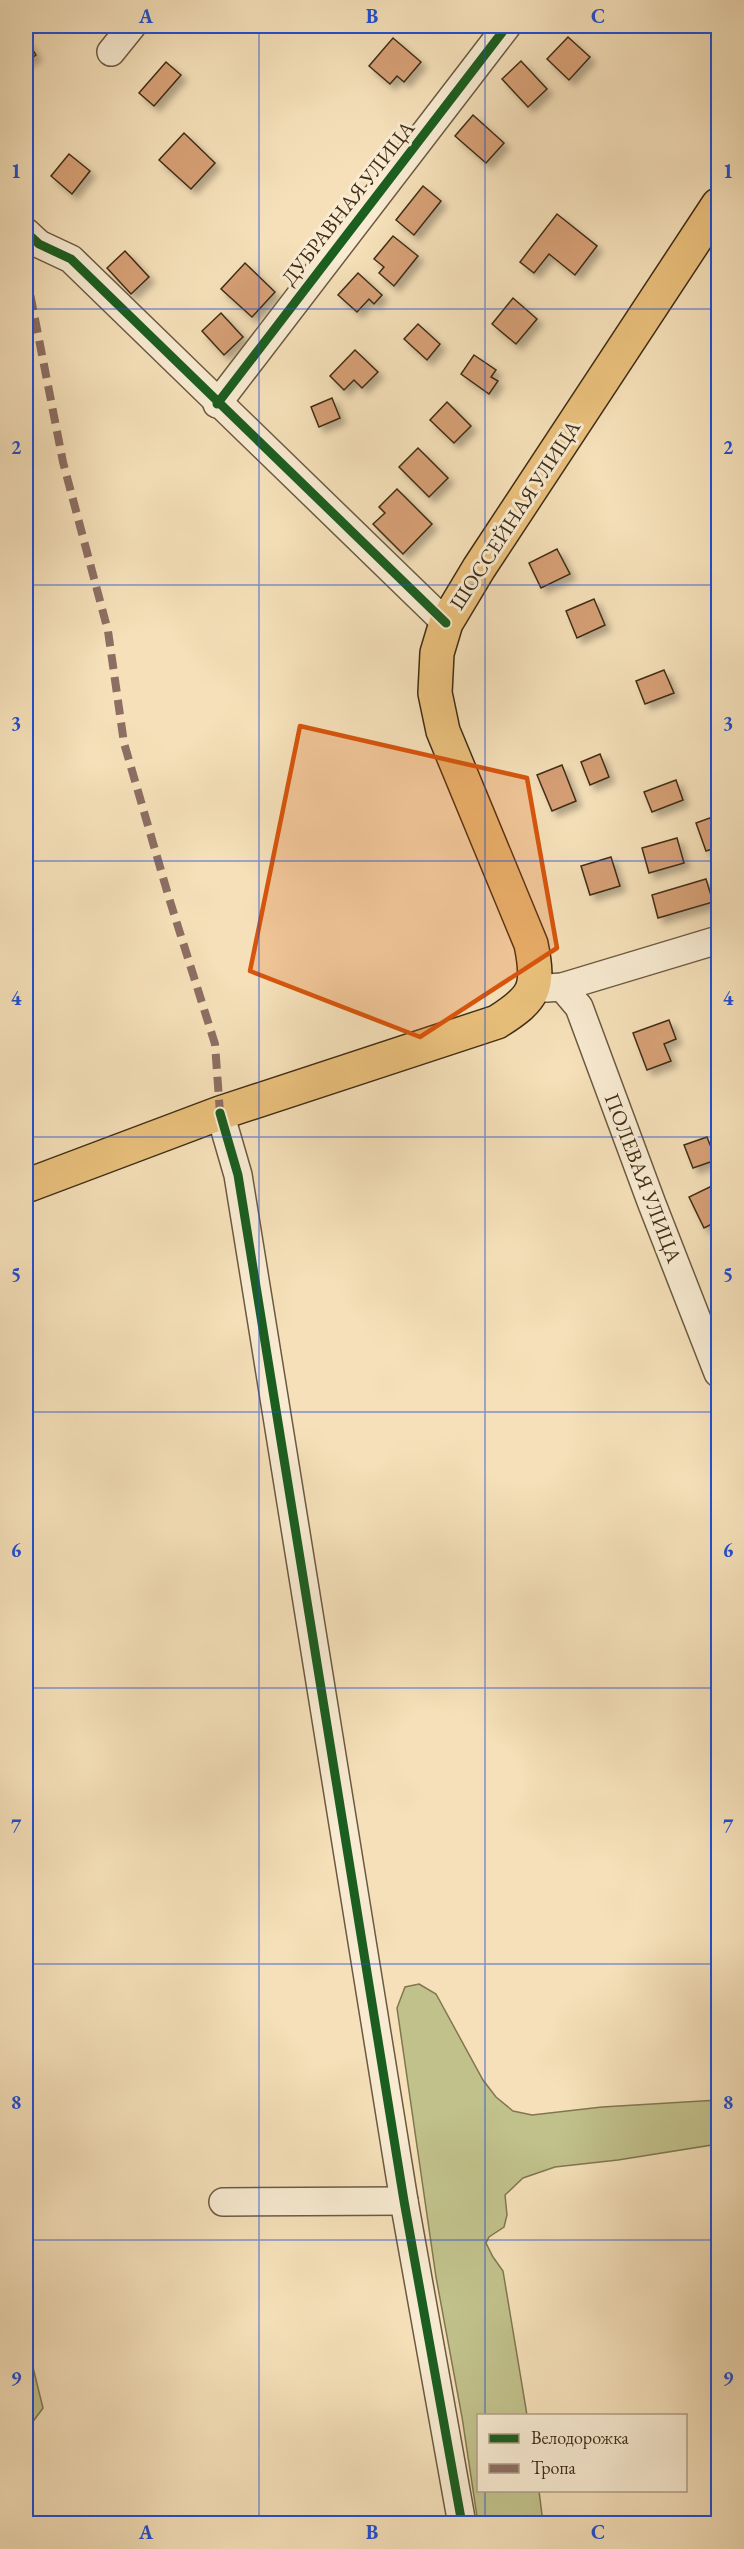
<svg xmlns="http://www.w3.org/2000/svg" width="744" height="2549" font-family="'EB Garamond',serif">
<style>
.green{fill:#c1c18b;stroke:#807751;stroke-width:1.5}
.building{fill:#d69f75;stroke:#3f2d17;stroke-width:1.5;filter:url(#shadow)}
.lines{fill:none;stroke-linecap:round;stroke-linejoin:round}
.minor-casing{stroke:#6c5a40;stroke-width:30}
.major-casing{stroke:#3f2d17;stroke-width:36}
.minor{stroke:#f8ebd2;stroke-width:27}
.major{stroke:#eac07c;stroke-width:33}
.quiet{stroke:#8d6e63;stroke-width:8;stroke-dasharray:15 8;stroke-linecap:butt}
.cycleway-casing{stroke:#f8ebd2;stroke-width:13}
.cycleway{stroke:#1b5e20;stroke-width:9}
.marked{fill:#d7550d;fill-opacity:0.2;stroke:#d7550d;stroke-width:4.5;stroke-linejoin:round}
.grid{fill:none;stroke:#1d4ed8;stroke-width:1.5;stroke-opacity:0.55}
.labels{text-anchor:middle;stroke-width:6;stroke-linejoin:round;paint-order:stroke}
.street-label{font-size:21px;fill:#3f2d17;stroke:#f8ebd2}
.neatline{fill:none;stroke:#1d4ed8;stroke-width:2}
.grid-label{font-size:20px;text-anchor:middle;font-weight:bold;fill:#1d4ed8}
</style>
<defs>
<filter id="shadow"><feDropShadow dx="5.5" dy="5.5" stdDeviation="3" flood-color="#0004"/></filter>
</defs>
<rect width="100%" height="100%" fill="#f5e0b9"/>
<filter id="stains"><feTurbulence type="fractalNoise" baseFrequency=".00333" numOctaves="4"/><feColorMatrix values="0 0 0 0 .2 0 0 0 0 .09 0 0 0 0 .02 0 0 0 .5 -.17"/></filter>
<radialGradient id="worn" r=".72"><stop offset=".6" stop-color="#630" stop-opacity="0"/><stop offset="1" stop-color="#630" stop-opacity=".3"/></radialGradient>
<!-- green -->
<g class="green">
<path d="M 419,1984 L 436,1994 L 483,2080 L 496,2097 L 513,2111 L 532,2115 L 602,2107 L 718,2100 L 718,2144 L 618,2160 L 555,2167 L 523,2178 L 505,2195 L 507,2215 L 504,2227 L 489,2237 L 486,2243 L 493,2257 L 503,2271 L 527,2415 L 478,2416 L 478,2490 L 539,2491 L 543,2523 L 478,2523 L 462,2417 L 436,2277 L 397,2008 L 405,1987 Z"/>
<path d="M 26,2339 L 43,2408 L 26,2431 Z"/>
</g>
<!-- building -->
<g class="building">
<path d="M 568,37 L 590,57 L 569,80 L 547,59 Z"/>
<path d="M 393,38 L 421,62 L 404,82 L 397,76 L 390,84 L 369,66 Z"/>
<path d="M 26,39 L 36,55 L 26,62 Z"/>
<path d="M 521,61 L 547,89 L 528,107 L 502,79 Z"/>
<path d="M 166,62 L 181,75 L 154,106 L 139,93 Z"/>
<path d="M 473,115 L 504,143 L 486,163 L 455,136 Z"/>
<path d="M 184,133 L 215,163 L 191,189 L 159,160 Z"/>
<path d="M 69,154 L 90,171 L 72,194 L 51,176 Z"/>
<path d="M 423,186 L 441,201 L 414,235 L 396,220 Z"/>
<path d="M 557,214 L 597,246 L 575,275 L 549,254 L 534,273 L 520,262 Z"/>
<path d="M 393,236 L 418,256 L 394,286 L 379,273 L 384,267 L 374,259 Z"/>
<path d="M 125,251 L 149,277 L 131,294 L 107,268 Z"/>
<path d="M 245,263 L 275,292 L 252,317 L 221,289 Z"/>
<path d="M 358,273 L 382,295 L 374,304 L 369,299 L 357,312 L 338,295 Z"/>
<path d="M 513,298 L 537,319 L 516,344 L 492,324 Z"/>
<path d="M 221,313 L 243,337 L 224,355 L 202,331 Z"/>
<path d="M 418,324 L 440,344 L 427,360 L 404,339 Z"/>
<path d="M 355,350 L 378,372 L 362,388 L 354,380 L 344,390 L 330,376 Z"/>
<path d="M 474,355 L 496,370 L 491,377 L 498,381 L 489,394 L 461,374 Z"/>
<path d="M 332,398 L 340,418 L 319,427 L 311,407 Z"/>
<path d="M 447,402 L 471,426 L 454,443 L 430,420 Z"/>
<path d="M 418,448 L 448,478 L 429,497 L 399,467 Z"/>
<path d="M 397,489 L 432,524 L 403,554 L 373,524 L 385,513 L 379,507 Z"/>
<path d="M 557,549 L 570,574 L 541,588 L 529,563 Z"/>
<path d="M 594,599 L 605,625 L 577,638 L 566,611 Z"/>
<path d="M 664,670 L 674,693 L 645,704 L 636,681 Z"/>
<path d="M 600,754 L 609,777 L 590,785 L 581,762 Z"/>
<path d="M 562,765 L 576,801 L 552,811 L 537,775 Z"/>
<path d="M 676,780 L 683,800 L 652,812 L 644,792 Z"/>
<path d="M 718,815 L 718,847 L 706,851 L 696,823 Z"/>
<path d="M 677,838 L 684,863 L 649,873 L 642,848 Z"/>
<path d="M 611,857 L 620,886 L 590,895 L 581,866 Z"/>
<path d="M 706,879 L 713,902 L 658,918 L 652,895 Z"/>
<path d="M 669,1020 L 676,1039 L 664,1044 L 671,1061 L 647,1070 L 633,1033 Z"/>
<path d="M 707,1137 L 716,1160 L 693,1168 L 684,1145 Z"/>
<path d="M 718,1183 L 718,1221 L 704,1228 L 689,1197 Z"/>
</g>
<g class="lines">
<!-- minor casing -->
<g class="minor-casing">
<g id="minor">
<path d="M 111,52 L 132,26"/>
<path d="M 26,232 L 39,244 L 71,259 L 446,623"/>
<path d="M 217,404 L 507,26"/>
<path d="M 562,987 L 579,1007 L 652,1204 L 718,1373"/>
<path d="M 547,988 L 562,987 L 718,940"/>
<path d="M 220,1113 L 238,1175 L 404,2201 L 462,2524"/>
<path d="M 223,2202 L 404,2201"/>
</g>
</g>
<!-- major casing -->
<g class="major-casing">
<path id="major" d="M 26,1186 L 220,1113 L 497,1022 C 535,998 540,988 531,944 L 443,731 L 435,693 L 437,653 L 446,623 L 479,568 L 718,205"/>
</g>
<!-- minor -->
<use href="#minor" class="minor"/>
<!-- major -->
<use href="#major" class="major"/>
<!-- quiet -->
<path class="quiet" d="M 26,273 L 63,462 L 108,631 L 124,743 L 169,898 L 215,1044 L 220,1113"/>
<!-- cycleway casing -->
<g class="cycleway-casing">
<g id="cycleway">
<path d="M 26,232 L 39,244 L 71,259 L 446,623"/>
<path d="M 217,404 L 507,26"/>
<path d="M 220,1113 L 238,1175 L 404,2201 L 462,2524"/>
</g>
</g>
<!-- cycleway -->
<use href="#cycleway" class="cycleway"/>
</g>
<!-- marked area -->
<path class="marked" d="M 300,726 L 527,778 L 557,948 L 420,1037 L 250,971 Z"/>
<!-- grid -->
<path class="grid" d="M 259,26 L 259,2524M 485,26 L 485,2416M 26,309 L 718,309M 26,585 L 718,585M 26,861 L 718,861M 26,1137 L 718,1137M 26,1412 L 718,1412M 26,1688 L 718,1688M 26,1964 L 718,1964M 26,2240 L 718,2240M 485,2490 L 485,2524"/>
<g class="labels">
<!-- street labels -->
<g class="street-label">
<text transform="translate(348 203) rotate(-52)" y="7">ДУБРАВНАЯ УЛИЦА</text>
<text transform="translate(515 515) rotate(-57)" y="7">ШОССЕЙНАЯ УЛИЦА</text>
<text transform="translate(643 1178) rotate(69)" y="7">ПОЛЕВАЯ УЛИЦА</text>
</g>
</g>
<!-- margin -->
<rect width="744" height="2549" fill="none" stroke="#f5e0b9" stroke-width="66"/>
<!-- legend -->
<rect x="477" y="2414" width="210" height="78" fill="#f8ebd2" stroke="#ae9f87" stroke-width="1.5"/>
<rect x="489" y="2434" width="30" height="9" fill="#1b5e20" stroke="#ae9f87" stroke-width="1.5"/>
<text x="531" y="2444" font-size="18" fill="#3f2d17">Велодорожка</text>
<rect x="489" y="2464" width="30" height="9" fill="#8d6e63" stroke="#ae9f87" stroke-width="1.5"/>
<text x="531" y="2474" font-size="18" fill="#3f2d17">Тропа</text>
<rect x="33" y="33" width="678" height="2483" class="neatline"/>
<g class="grid-label">
<text x="146" y="23">A</text>
<text x="372" y="23">B</text>
<text x="598" y="23">C</text>
<text x="16" y="178">1</text>
<text x="728" y="178">1</text>
<text x="16" y="454">2</text>
<text x="728" y="454">2</text>
<text x="16" y="730">3</text>
<text x="728" y="730">3</text>
<text x="16" y="1005">4</text>
<text x="728" y="1005">4</text>
<text x="16" y="1281">5</text>
<text x="728" y="1281">5</text>
<text x="16" y="1557">6</text>
<text x="728" y="1557">6</text>
<text x="16" y="1833">7</text>
<text x="728" y="1833">7</text>
<text x="16" y="2109">8</text>
<text x="728" y="2109">8</text>
<text x="16" y="2385">9</text>
<text x="728" y="2385">9</text>
<text x="146" y="2539">A</text>
<text x="372" y="2539">B</text>
<text x="598" y="2539">C</text>
</g>
<rect width="100%" height="100%" filter="url(#stains)"/>
<rect width="100%" height="100%" fill="url(#worn)"/>
</svg>
